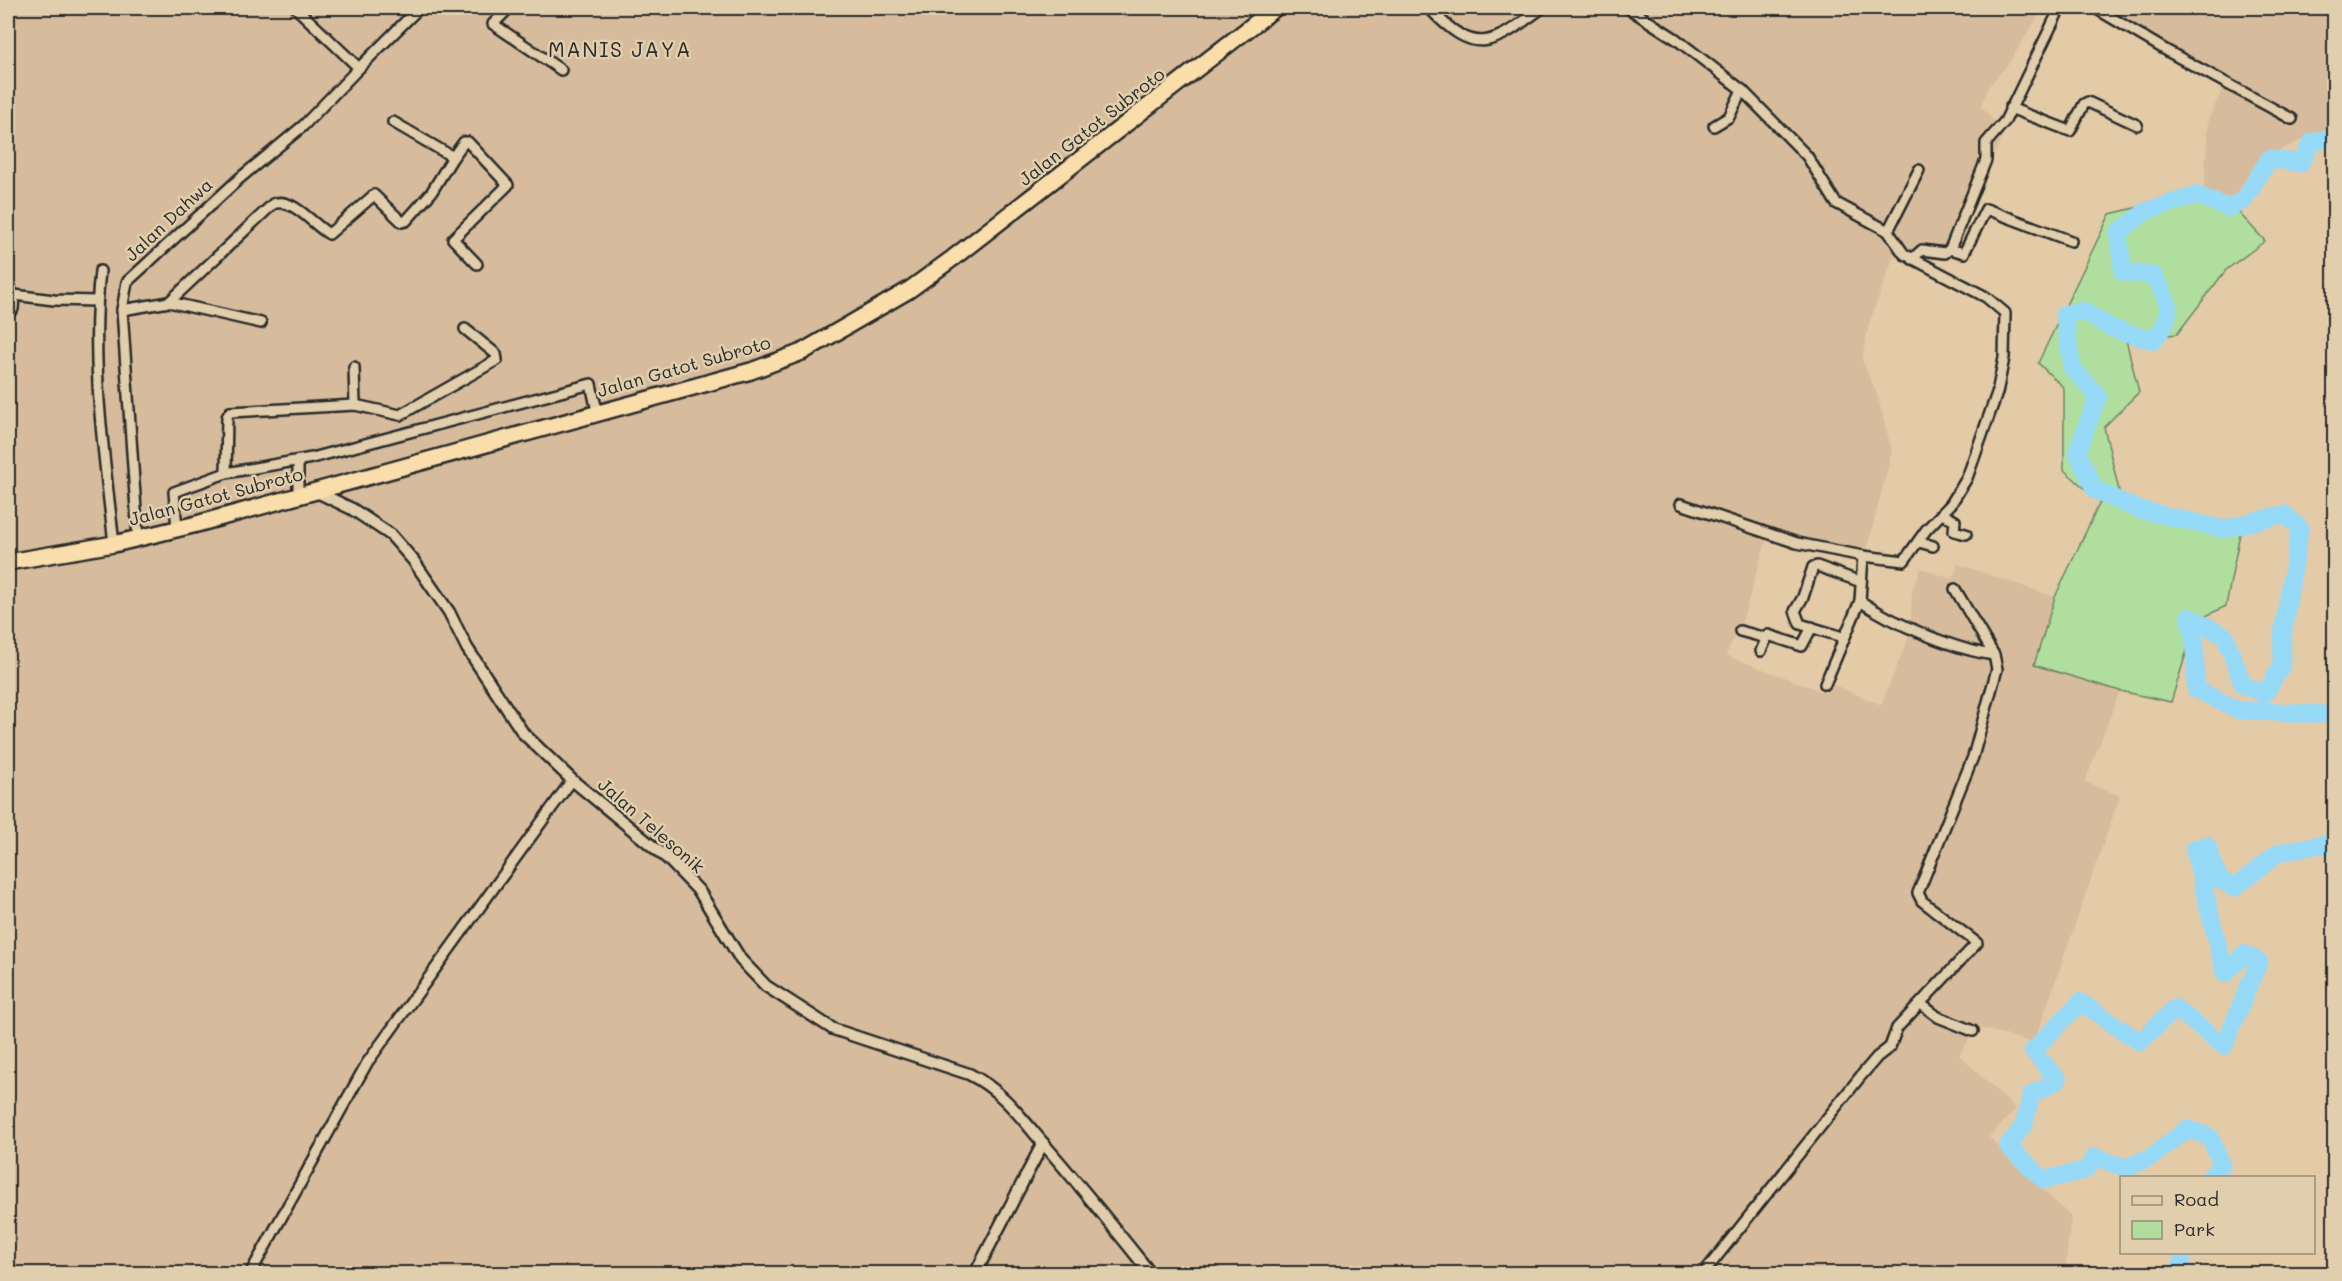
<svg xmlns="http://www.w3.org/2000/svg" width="2342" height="1281" font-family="Mali,sans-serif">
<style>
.built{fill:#d6bc9c}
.green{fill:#afde9e;stroke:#6d8464;stroke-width:1.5}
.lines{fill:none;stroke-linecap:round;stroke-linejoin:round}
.river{stroke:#96daf8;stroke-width:18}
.minor-casing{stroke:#2b2b2b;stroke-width:14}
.tertiary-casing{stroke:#2b2b2b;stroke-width:15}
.trunk-casing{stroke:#2b2b2b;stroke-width:20}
.minor{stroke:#e0ceac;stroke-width:9}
.tertiary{stroke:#e0ceac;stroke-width:10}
.trunk{stroke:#f9deab;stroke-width:15}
.labels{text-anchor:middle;stroke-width:5;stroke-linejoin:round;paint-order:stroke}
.street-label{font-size:18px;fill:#2b2b2b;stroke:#e0ceac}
.quarter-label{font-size:21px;letter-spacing:1.5px;fill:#2b2b2b;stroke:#e0ceac}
</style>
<rect width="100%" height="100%" fill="#e4cba8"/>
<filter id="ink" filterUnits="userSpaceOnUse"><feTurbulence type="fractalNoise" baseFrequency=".0167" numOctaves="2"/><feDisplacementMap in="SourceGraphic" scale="12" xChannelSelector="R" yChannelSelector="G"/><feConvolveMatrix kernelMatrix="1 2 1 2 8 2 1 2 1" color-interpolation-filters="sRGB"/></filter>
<g filter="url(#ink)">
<!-- built -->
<g class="built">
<path d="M 8,8 L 2043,8 L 2009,63 L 1989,86 L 1981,106 L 2004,133 L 1953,247 L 1896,250 L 1869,324 L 1862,360 L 1877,394 L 1892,451 L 1865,557 L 1768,534 L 1743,619 L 1726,655 L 1826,693 L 1832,684 L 1881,705 L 1910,634 L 1912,591 L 1921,568 L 1952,579 L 1958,564 L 2055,597 L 2034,665 L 2120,691 L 2085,782 L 2120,796 L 2034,1043 L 1977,1027 L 1959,1055 L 2016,1109 L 1989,1137 L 2071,1217 L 2065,1273 L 8,1273 Z"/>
<path d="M 2091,8 L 2334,8 L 2334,131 L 2323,131 L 2260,159 L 2230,203 L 2204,191 L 2208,120 L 2223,88 Z"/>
</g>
<!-- green -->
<path class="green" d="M 2204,191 L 2230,203 L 2265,241 L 2226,270 L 2177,334 L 2126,340 L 2139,392 L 2104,427 L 2121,499 L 2241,528 L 2226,606 L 2196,621 L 2171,702 L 2120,691 L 2034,665 L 2055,597 L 2100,502 L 2064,470 L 2064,388 L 2038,363 L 2110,214 Z"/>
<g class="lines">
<!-- river -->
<g class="river">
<path d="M 2334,137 L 2312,142 L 2301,163 L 2269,159 L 2244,200 L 2228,208 L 2197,195 L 2146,211 L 2118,233 L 2123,272 L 2154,276 C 2170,304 2176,314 2153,341 L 2111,328 L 2083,311 L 2064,314 L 2072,368 L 2098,396 L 2077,452 L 2095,490 L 2137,509 L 2223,529 L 2284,514 L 2300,528 L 2283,631 L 2281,667 L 2265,694 L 2243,685 L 2225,636 L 2189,617 L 2195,642 L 2196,689 L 2238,710 L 2334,715"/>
<path d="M 2209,1178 L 2222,1165 L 2210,1137 L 2187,1129 L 2153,1156 L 2126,1168 L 2095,1157 L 2086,1170 L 2044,1180 L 2008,1146 L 2024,1125 L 2031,1095 L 2058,1080 L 2033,1051 L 2080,1002 L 2140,1042 L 2175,1008 L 2224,1046 L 2259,962 L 2244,954 L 2225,974 L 2194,849 L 2207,845 L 2219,879 L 2234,888 L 2278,853 L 2323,844 L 2334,846"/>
<path d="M 2178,1274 L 2184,1252"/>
</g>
<!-- minor casing -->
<g class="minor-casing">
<g id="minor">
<path d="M 509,8 L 493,24 L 561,70"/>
<path d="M 1429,8 C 1476,58 1492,45 1542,8"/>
<path d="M 1628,8 L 1676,39 L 1742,90 L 1807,156 L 1836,203 L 1888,231 L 1904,254 L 1986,297 L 2005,313 L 2004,358 L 1997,393 L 1967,478 L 1951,504 L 1926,530 L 1904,561 L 1863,556 L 1797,543 L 1681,504"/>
<path d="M 2095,8 L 2169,52 L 2292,119"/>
<path d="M 359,68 L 419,8"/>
<path d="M 2010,108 L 2070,131 L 2084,104 L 2088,102 L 2137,125"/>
<path d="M 1714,126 L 1729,117 L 1742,90"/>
<path d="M 453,157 L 464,142 L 468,142 L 508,185 L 453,239 L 477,264"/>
<path d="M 1888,231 L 1919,170"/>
<path d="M 1950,249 L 1964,253 L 1986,209 L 2071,241"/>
<path d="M 1912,259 L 1922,250 L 1945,253 L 1950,249 L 1986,160 L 1986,143 L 2005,121 L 2060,8"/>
<path d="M 100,271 C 90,361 104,454 114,544"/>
<path d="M 8,287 L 14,295 L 13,309 L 8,313"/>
<path d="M 14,295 L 54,300 L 97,301"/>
<path d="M 169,302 L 273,204 C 292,196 313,225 329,234 L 374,195 L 402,222 L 406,221 L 431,193 L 453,157 L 393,122"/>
<path d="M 122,310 L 169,302 L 261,323"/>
<path d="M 354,367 L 355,405"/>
<path d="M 298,461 L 298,494"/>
<path d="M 226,473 L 227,417 L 230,412 L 355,405 L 400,415 L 497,360 L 496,354 L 465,329"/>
<path d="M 1942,514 L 1955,521 L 1954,531 L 1966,534"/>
<path d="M 177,529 L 174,492 L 226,473 L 312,458 L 591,384 L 597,411"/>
<path d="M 138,538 L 122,310 L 127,282 L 240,178 L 303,126 L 359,68 L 296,8"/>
<path d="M 1919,542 L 1933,546"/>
<path d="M 1863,556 L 1860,601 C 1892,623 1955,650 1994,655"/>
<path d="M 1740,631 L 1766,638"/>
<path d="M 1843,637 L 1800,624 L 1795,611 L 1803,597 L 1813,567 L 1817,566 L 1861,582"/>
<path d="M 1761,651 L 1768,635 L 1802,646 L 1812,627"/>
<path d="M 1825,684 L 1860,601"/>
<path d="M 1921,1004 L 1938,1017 L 1973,1031"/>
<path d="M 250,1274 L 367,1063 L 572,780"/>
<path d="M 1703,1274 L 1860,1077 L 1877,1057 L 1890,1047 L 1897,1028 L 1977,943 L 1922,901 L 1918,893 L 1973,757 L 1997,669 L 1994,655 L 1955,589"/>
</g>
</g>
<!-- tertiary casing -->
<g class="tertiary-casing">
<g id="tertiary">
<path d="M 315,491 L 352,509 L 391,535 L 413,560 L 449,612 L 467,648 L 523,733 L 572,780 L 668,859 L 699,891 L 741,960 L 766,986 L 833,1029 L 969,1074 C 1000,1089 1020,1116 1042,1142 C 1080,1185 1115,1229 1151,1274"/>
<path d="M 975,1274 L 1043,1143"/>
</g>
</g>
<!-- trunk casing -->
<g class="trunk-casing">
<path id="trunk" d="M 8,562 L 114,544 L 193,525 L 751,371 L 802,352 L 909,290 L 953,258 L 1275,8"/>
</g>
<!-- minor -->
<use href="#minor" class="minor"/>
<!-- tertiary -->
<use href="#tertiary" class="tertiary"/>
<!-- trunk -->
<use href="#trunk" class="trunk"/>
</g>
</g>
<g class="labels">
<!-- street labels -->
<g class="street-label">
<text transform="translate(1092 127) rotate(-38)" y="6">Jalan Gatot Subroto</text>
<text transform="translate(169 220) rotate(-43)" y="6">Jalan Dahwa</text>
<text transform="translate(684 367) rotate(-16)" y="6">Jalan Gatot Subroto</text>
<text transform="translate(216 497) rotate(-15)" y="6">Jalan Gatot Subroto</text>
<text transform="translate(651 826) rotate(41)" y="6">Jalan Telesonik</text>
</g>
<!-- quarter labels -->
<g class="quarter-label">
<text x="620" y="57">MANIS JAYA</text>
</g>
</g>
<!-- margin -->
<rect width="2342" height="1281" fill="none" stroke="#e0ceac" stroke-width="30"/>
<rect x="15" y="15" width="2312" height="1251" fill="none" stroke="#2b2b2b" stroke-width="2" filter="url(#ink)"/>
<!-- legend -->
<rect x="2120" y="1176" width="195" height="78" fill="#e0ceac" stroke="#988d78" stroke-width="1.5"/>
<rect x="2132" y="1196" width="30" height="9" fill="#e0ceac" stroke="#988d78" stroke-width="1.5"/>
<text x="2174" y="1206" font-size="18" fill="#2b2b2b">Road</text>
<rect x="2132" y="1221" width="30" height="18" fill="#afde9e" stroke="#988d78" stroke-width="1.5"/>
<text x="2174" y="1236" font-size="18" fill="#2b2b2b">Park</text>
</svg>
